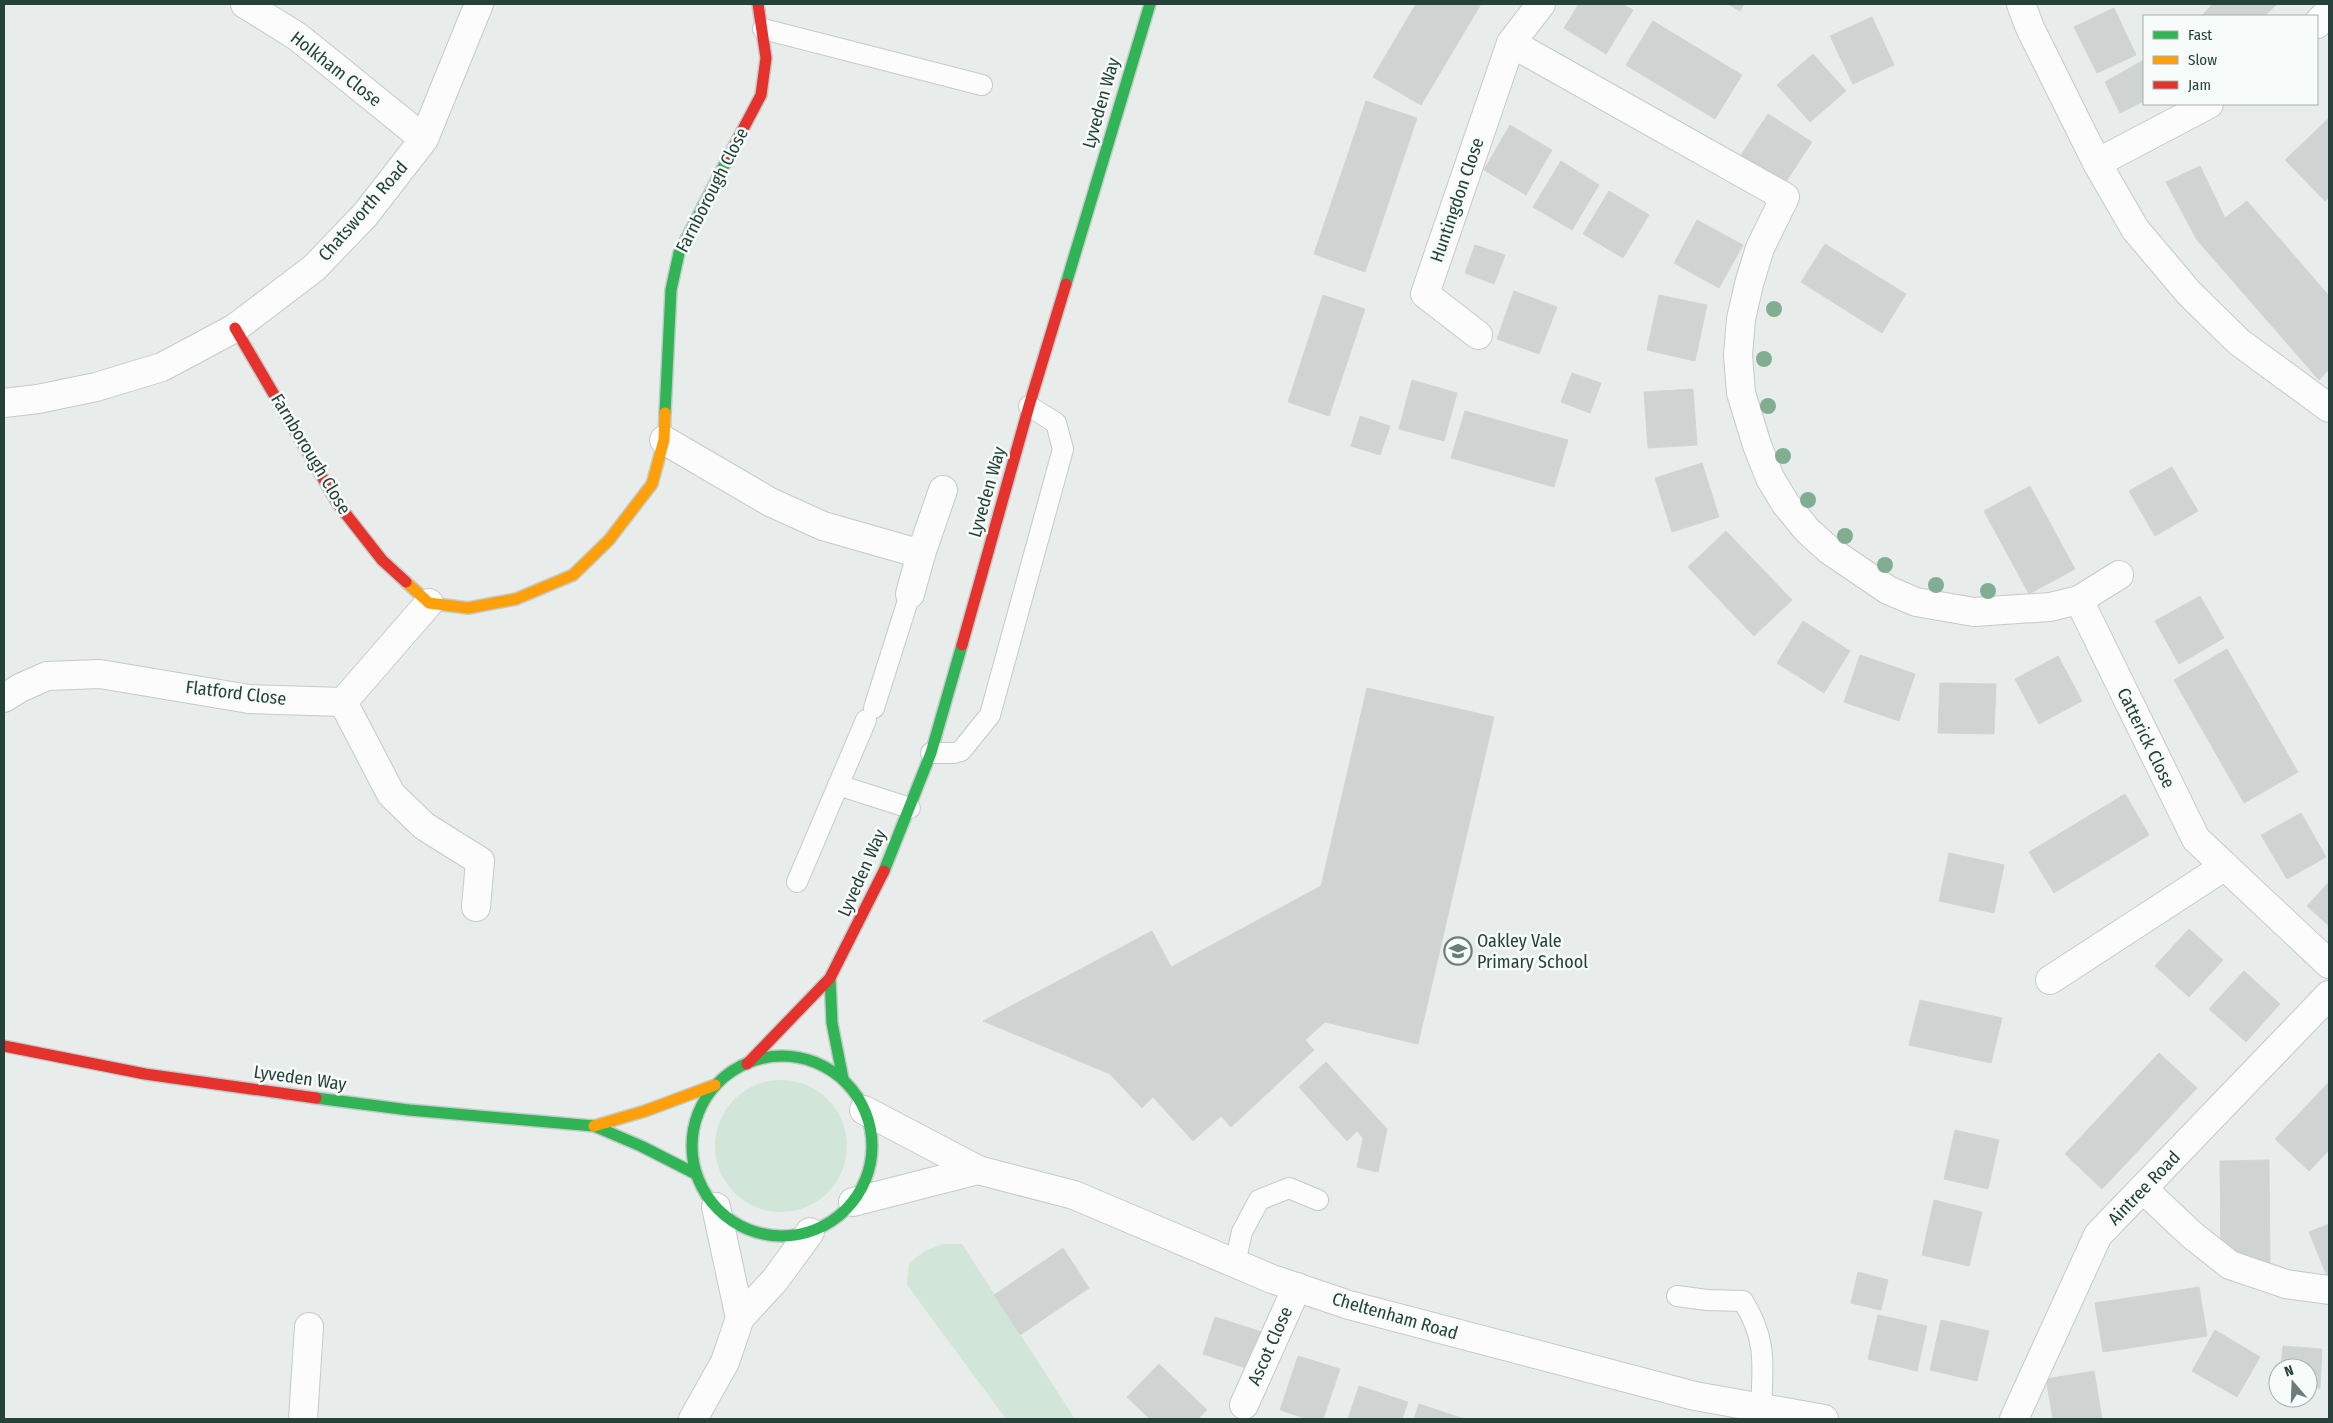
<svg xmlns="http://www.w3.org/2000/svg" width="2333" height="1423" font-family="'Fira Sans Condensed',sans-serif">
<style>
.green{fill:#d1e6d8}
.building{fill:#cfd4d2;stroke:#d1d6d4}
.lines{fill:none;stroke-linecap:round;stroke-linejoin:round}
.lane-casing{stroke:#c5cac8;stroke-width:22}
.street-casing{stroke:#c5cac8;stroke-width:30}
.fast-casing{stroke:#c3cbc8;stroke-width:14}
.slow-casing{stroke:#c3cbc8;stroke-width:14}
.jam-casing{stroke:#c3cbc8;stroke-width:14}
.lane{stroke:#fcfcfc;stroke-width:20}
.street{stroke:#fcfcfc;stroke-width:28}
.fast{stroke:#30b455;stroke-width:11}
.slow{stroke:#ff9f0a;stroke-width:11}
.jam{stroke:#e5322d;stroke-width:11}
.tree{fill:#81ae93}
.labels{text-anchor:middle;stroke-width:5;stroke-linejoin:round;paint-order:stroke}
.street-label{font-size:18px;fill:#24423a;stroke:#f7fbf9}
.poi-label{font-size:18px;fill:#24423a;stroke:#f7fbf9;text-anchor:start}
</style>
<rect width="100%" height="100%" fill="#e8edeb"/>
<!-- green -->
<g class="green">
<circle cx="781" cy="1146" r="66"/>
<path d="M 943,1244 L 962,1244 L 1075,1419 L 1006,1419 L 907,1285 L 909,1263 L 925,1251 Z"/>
</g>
<!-- building -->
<g class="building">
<path d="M 1416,4 L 1481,4 L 1421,105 L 1373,77 Z"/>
<path d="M 1579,4 L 1622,4 L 1633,10 L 1606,54 L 1564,28 Z"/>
<path d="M 1728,4 L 1744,4 L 1740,11 Z"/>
<path d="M 2213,4 L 2275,4 L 2276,5 L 2264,16 L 2201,16 Z"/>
<path d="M 2114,8 L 2136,55 L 2097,73 L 2074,27 Z"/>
<path d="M 1872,17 L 1894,65 L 1853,84 L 1830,36 Z"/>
<path d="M 1653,21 L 1742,75 L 1715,119 L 1626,65 Z"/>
<path d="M 1813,54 L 1846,91 L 1810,122 L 1777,85 Z"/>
<path d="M 2144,60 L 2144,101 L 2120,113 L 2105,82 Z"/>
<path d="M 1366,101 L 1417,118 L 1365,272 L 1314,254 Z"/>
<path d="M 1768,114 L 1812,142 L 1785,183 L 1741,155 Z"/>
<path d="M 2329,118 L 2329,197 L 2325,201 L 2285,160 Z"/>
<path d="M 1510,125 L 1552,150 L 1526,195 L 1484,170 Z"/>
<path d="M 1561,161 L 1599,185 L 1572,230 L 1533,207 Z"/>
<path d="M 2200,166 L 2225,218 L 2247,201 L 2329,296 L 2329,369 L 2319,380 L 2197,240 L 2166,182 Z"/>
<path d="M 1609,191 L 1649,215 L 1623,258 L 1583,234 Z"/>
<path d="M 1697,220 L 1743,245 L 1719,288 L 1674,263 Z"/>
<path d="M 1825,244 L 1906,294 L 1882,333 L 1801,282 Z"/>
<path d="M 1475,245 L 1505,255 L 1494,284 L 1465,273 Z"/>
<path d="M 1514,291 L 1557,307 L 1539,354 L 1497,339 Z"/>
<path d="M 1323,295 L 1365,309 L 1329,416 L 1288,402 Z"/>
<path d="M 1659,295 L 1707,305 L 1695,361 L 1647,350 Z"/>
<path d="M 1572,373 L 1601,383 L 1590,413 L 1561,402 Z"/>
<path d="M 1412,380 L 1457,393 L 1444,441 L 1399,429 Z"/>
<path d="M 1693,389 L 1697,445 L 1648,448 L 1644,392 Z"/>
<path d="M 1465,411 L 1568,440 L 1554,487 L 1451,458 Z"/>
<path d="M 1360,416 L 1390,426 L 1380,455 L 1351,446 Z"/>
<path d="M 1702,463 L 1719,517 L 1672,532 L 1655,478 Z"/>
<path d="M 2172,467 L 2198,511 L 2155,536 L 2129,491 Z"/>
<path d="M 2030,486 L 2075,569 L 2029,594 L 1984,511 Z"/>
<path d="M 1726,531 L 1792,600 L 1754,636 L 1688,567 Z"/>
<path d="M 2200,596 L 2224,638 L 2179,664 L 2155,621 Z"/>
<path d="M 1803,621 L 1850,651 L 1824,693 L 1777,663 Z"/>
<path d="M 2227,649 L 2298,772 L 2244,803 L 2174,680 Z"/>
<path d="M 1860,655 L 1915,674 L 1899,721 L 1844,702 Z"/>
<path d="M 2058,656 L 2082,701 L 2039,724 L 2015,679 Z"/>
<path d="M 1940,683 L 1996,684 L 1994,734 L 1938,733 Z"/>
<path d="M 1367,688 L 1494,717 L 1418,1044 L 1325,1022 L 1305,1040 L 1314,1050 L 1231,1127 L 1221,1116 L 1193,1141 L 1153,1097 L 1142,1108 L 1110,1074 L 983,1021 L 1152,931 L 1171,967 L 1321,886 Z"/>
<path d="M 2125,794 L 2149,835 L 2054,893 L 2029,852 Z"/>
<path d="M 2301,813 L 2326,857 L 2287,879 L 2261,835 Z"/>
<path d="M 1949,853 L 2004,865 L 1994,913 L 1939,901 Z"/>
<path d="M 2329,882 L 2329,926 L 2307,906 Z"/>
<path d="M 2189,929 L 2223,960 L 2189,997 L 2155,966 Z"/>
<path d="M 2244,971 L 2280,1004 L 2246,1042 L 2209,1009 Z"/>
<path d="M 1920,1000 L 2002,1018 L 1991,1063 L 1909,1045 Z"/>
<path d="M 2159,1053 L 2197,1088 L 2102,1189 L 2065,1154 Z"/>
<path d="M 1326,1062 L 1387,1129 L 1378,1172 L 1357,1167 L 1363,1138 L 1357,1131 L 1347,1141 L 1299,1087 Z"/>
<path d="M 2329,1082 L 2329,1150 L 2309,1171 L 2275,1139 Z"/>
<path d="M 1955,1130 L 1999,1140 L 1988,1189 L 1944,1179 Z"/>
<path d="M 2269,1160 L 2270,1265 L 2221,1265 L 2220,1161 Z"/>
<path d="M 1934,1200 L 1982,1212 L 1969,1266 L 1922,1255 Z"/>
<path d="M 2329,1224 L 2329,1281 L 2309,1232 Z"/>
<path d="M 1063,1248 L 1089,1288 L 1020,1335 L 994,1295 Z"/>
<path d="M 1858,1272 L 1888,1280 L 1881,1310 L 1851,1303 Z"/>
<path d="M 2199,1287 L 2207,1336 L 2103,1352 L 2095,1303 Z"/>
<path d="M 1878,1315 L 1927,1326 L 1917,1371 L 1868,1359 Z"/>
<path d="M 1215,1317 L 1265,1333 L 1252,1370 L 1203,1354 Z"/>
<path d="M 1941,1320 L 1989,1331 L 1977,1381 L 1930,1370 Z"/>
<path d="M 2215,1330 L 2260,1357 L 2237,1397 L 2192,1371 Z"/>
<path d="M 2283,1346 L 2322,1349 L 2320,1388 L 2308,1388 L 2308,1368 L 2281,1368 Z"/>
<path d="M 1298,1356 L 1340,1369 L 1323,1419 L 1307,1419 L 1280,1410 Z"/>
<path d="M 1159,1364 L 1207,1410 L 1198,1419 L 1150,1419 L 1127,1397 Z"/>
<path d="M 2094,1371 L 2102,1419 L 2053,1419 L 2046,1379 Z"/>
<path d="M 1359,1386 L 1408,1402 L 1402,1419 L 1348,1419 Z"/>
<path d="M 1419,1404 L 1464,1419 L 1414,1419 Z"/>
</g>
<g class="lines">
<!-- lane casing -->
<g class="lane-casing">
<g id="lane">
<path d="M 763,29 L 982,85"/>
<path d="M 874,708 L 910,594"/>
<path d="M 931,753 L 954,753 L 961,751 L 990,715 L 1063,449 L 1056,423 L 1029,406"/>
<path d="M 838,785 L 910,808"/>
<path d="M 797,882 L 866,720"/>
<path d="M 1235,1263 L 1242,1232 L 1259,1200 L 1289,1188 L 1318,1200"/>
<path d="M 1677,1296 L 1707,1300 L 1743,1301 C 1767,1339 1763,1365 1761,1408"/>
</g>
</g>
<!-- street casing -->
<g class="street-casing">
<g id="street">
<path d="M 245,4 L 298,37 L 424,139"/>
<path d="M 1541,4 L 1511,43 L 1785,197 L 1760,248 L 1749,284 L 1741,319 L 1738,355 L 1741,393 L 1757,445 L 1770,478 L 1785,503 L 1807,530 L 1829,550 L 1888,590 L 1916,602 L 1974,612 L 2050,607 L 2079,600 L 2119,575"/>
<path d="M 2021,4 L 2030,28 L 2097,163 L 2135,229 L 2189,293 L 2239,342 L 2329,408"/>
<path d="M 2317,24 L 2329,11"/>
<path d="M 2097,163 L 2209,104"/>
<path d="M 1478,335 L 1425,294 L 1511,43"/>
<path d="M 4,403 L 38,399 L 96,387 L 162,367 L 235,328 L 314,268 L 365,215 L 424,139 L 479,4"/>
<path d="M 664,440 L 770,502 L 823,526 L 921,554"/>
<path d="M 910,594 L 921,554 L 943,490"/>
<path d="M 2079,600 L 2196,839 L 2329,964"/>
<path d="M 4,698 L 20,688 L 47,676 L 100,674 L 249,699 L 343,702 L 429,603"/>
<path d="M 343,702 L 391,794 L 424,826 L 480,861 L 476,907"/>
<path d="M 2050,980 L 2225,866"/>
<path d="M 864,1110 L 978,1170 L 1074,1195 L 1272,1279 L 1349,1305 L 1695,1396 L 1824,1419"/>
<path d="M 2143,1189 L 2192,1235 L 2230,1265 L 2286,1284 L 2329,1290"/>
<path d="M 853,1202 L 978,1170"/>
<path d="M 716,1207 L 740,1318"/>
<path d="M 1244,1405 L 1297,1287"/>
<path d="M 303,1419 L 309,1327"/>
<path d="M 693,1419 L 725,1362 L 740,1318 L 775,1280 L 810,1232"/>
<path d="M 2014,1419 L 2098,1235 L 2329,995"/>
</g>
</g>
<!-- fast casing -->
<g class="fast-casing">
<g id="fast">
<path d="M 1066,284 L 1150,4"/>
<path d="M 665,413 L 671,290 L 679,253 L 730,154"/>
<path d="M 884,871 L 931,753 L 962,645"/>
<path d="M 830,978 L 832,1023 L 843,1079"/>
<circle cx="782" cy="1146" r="90"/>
<path d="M 316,1098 L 409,1110 L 594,1126 L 641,1146 L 696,1174"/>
</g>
</g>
<!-- slow casing -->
<g class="slow-casing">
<g id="slow">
<path d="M 406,582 L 429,603 L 468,608 L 516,599 L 573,575 L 609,540 L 652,484 L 664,440 L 665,413"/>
<path d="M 594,1126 L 645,1111 L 715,1085"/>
</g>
</g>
<!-- jam casing -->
<g class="jam-casing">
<g id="jam">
<path d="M 730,154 L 761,95 L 766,58 L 758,4"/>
<path d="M 235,328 L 338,504 L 382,560 L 406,582"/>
<path d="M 962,645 L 1029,406 L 1066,284"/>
<path d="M 4,1046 L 145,1074 L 316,1098"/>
<path d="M 747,1064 L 830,978 L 884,871"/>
</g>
</g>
<!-- lane -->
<use href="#lane" class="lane"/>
<!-- street -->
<use href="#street" class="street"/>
<!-- fast -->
<use href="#fast" class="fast"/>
<!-- slow -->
<use href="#slow" class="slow"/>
<!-- jam -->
<use href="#jam" class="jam"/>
</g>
<!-- trees -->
<g class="tree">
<circle cx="1774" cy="309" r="8"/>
<circle cx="1764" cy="359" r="8"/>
<circle cx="1768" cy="406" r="8"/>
<circle cx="1783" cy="456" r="8"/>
<circle cx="1808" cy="500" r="8"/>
<circle cx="1845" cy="536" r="8"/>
<circle cx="1885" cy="565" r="8"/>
<circle cx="1936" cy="585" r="8"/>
<circle cx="1988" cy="591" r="8"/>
</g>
<!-- icons -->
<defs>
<g id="school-ring" transform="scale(1.4375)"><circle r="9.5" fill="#f7fbf9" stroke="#697e78" stroke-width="1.5"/><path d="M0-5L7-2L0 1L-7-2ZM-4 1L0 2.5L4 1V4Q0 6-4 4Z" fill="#697e78"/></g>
</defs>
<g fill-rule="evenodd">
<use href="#school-ring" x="1458" y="951"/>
</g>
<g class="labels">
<!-- street labels -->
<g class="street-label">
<text transform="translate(336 69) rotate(38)" y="6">Holkham Close</text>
<text transform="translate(1101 103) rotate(-74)" y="6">Lyveden Way</text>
<text transform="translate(712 190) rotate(-63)" y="6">Farnborough Close</text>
<text transform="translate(1457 200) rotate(-71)" y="6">Huntingdon Close</text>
<text transform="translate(363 211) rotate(-49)" y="6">Chatsworth Road</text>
<text transform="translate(311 454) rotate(59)" y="6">Farnborough Close</text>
<text transform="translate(987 492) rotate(-74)" y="6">Lyveden Way</text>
<text transform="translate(236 693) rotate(7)" y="6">Flatford Close</text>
<text transform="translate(2146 738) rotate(64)" y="6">Catterick Close</text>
<text transform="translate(862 873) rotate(-66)" y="6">Lyveden Way</text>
<text transform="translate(300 1078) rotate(8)" y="6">Lyveden Way</text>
<text transform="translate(2144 1188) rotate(-46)" y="6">Aintree Road</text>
<text transform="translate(1395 1316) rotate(16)" y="6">Cheltenham Road</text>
<text transform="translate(1270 1346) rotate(-66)" y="6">Ascot Close</text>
</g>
<!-- poi labels -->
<g class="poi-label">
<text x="1477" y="947">Oakley Vale<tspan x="1477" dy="21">Primary School</tspan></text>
</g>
</g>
<!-- border -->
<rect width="2333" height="1423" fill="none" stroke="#24423a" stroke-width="10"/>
<!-- legend -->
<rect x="2143" y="15" width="175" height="90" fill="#f7fbf9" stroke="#a3b1ad"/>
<rect x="2153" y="31" width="25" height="8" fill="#30b455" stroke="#a3b1ad"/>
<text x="2188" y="40" font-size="15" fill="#24423a">Fast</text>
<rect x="2153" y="56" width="25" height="8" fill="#ff9f0a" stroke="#a3b1ad"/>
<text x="2188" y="65" font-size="15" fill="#24423a">Slow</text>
<rect x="2153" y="81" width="25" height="8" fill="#e5322d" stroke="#a3b1ad"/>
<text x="2188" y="90" font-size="15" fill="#24423a">Jam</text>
<!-- north arrow -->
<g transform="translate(2293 1383) rotate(341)"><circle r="24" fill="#f7fbf9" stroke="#a3b1ad"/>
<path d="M0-4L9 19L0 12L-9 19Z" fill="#697e78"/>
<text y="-8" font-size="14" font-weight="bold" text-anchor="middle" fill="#24423a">N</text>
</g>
</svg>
